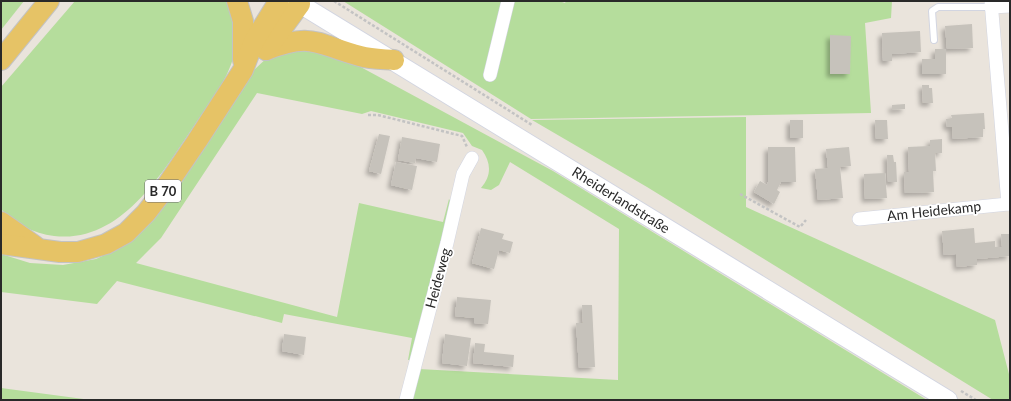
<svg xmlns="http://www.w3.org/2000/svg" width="1011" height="401" font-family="Lato,sans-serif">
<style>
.green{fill:#b5dd9c}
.building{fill:#c6c2bb;filter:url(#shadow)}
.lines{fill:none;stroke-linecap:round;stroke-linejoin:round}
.service-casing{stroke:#d2d5e1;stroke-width:8}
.minor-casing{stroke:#d2d5e1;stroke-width:14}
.secondary-casing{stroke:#d2d5e1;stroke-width:20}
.primary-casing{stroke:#c3c3c3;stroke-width:22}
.path{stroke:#c3c3c3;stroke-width:2.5;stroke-dasharray:3 2;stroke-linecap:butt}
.service{stroke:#fff;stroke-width:6}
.minor{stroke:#fff;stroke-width:13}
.secondary{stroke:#fff;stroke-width:18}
.primary{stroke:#e6c366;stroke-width:20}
.labels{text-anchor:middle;stroke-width:3.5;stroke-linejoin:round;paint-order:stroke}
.shield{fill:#fff;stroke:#696969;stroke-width:1}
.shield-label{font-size:13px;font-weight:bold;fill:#292929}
.street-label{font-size:14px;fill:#292929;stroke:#fff}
</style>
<defs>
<filter id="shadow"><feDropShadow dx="-3.5" dy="3.5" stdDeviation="2" flood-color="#0004"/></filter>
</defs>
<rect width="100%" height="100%" fill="#eae4dc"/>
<!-- green -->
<g class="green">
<path d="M 1,1 L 24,1 L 1,30 Z"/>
<path d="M 75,1 L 229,1 C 233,13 237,36 235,49 C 231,77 209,103 194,126 C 162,173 121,244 54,236 C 33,233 16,225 1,209 L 1,87 Z"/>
<path d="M 343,1 L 559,1 L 565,3 L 566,1 L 892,1 L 891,18 L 865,23 L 871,113 L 531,119 Z"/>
<path d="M 320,45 L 553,171 L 927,400 L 411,400 L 419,369 L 618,380 L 619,229 L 510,162 L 499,185 L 491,190 L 481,188 C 492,175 491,163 482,150 L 472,146 L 463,133 L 371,111 L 362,114 L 257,93 L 161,238 L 136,263 L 337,317 L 359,203 L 443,222 L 449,199 L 451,202 L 413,360 L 408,360 L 412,338 L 284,314 L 282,323 L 117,281 L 97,304 L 1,292 L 1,254 L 30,263 L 63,265 L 96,259 L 124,246 L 150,221 L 253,71 L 270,55 Z"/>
<path d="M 746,117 L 746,207 L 995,320 L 1010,378 L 1010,400 L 993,400 L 647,187 L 532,120 Z"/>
<path d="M 1,388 L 91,400 L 1,400 Z"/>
</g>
<!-- building -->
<g class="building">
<path d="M 972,24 L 973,48 L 947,49 L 945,26 Z"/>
<path d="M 920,31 L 921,52 L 892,54 L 892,61 L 883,61 L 882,33 Z"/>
<path d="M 830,35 L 851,36 L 850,74 L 830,74 Z"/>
<path d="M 935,49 L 946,49 L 946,74 L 922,74 L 922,59 L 935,59 Z"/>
<path d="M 922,85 L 929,85 L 929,88 L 932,88 L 933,103 L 923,103 Z"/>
<path d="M 905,104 L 905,109 L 892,110 L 892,105 Z"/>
<path d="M 984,113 L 985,129 L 983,129 L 983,137 L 953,139 L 952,127 L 947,127 L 946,119 L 952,118 L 951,115 Z"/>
<rect x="790" y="120" width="13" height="18"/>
<path d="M 875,120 L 887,120 L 888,139 L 876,139 Z"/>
<path d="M 379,134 L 390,136 L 381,174 L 369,171 Z"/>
<path d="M 402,137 L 440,144 L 437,162 L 416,158 L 415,163 L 398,160 Z"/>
<path d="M 942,139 L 942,153 L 935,153 L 936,171 L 933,171 L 934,192 L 905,193 L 904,172 L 909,172 L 908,147 L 930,146 L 930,140 Z"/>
<path d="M 768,147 L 795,147 L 796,182 L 781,182 L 777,190 L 780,192 L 774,204 L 754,192 L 760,181 L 767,185 L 768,182 Z"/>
<path d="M 849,147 L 851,166 L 840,167 L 843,198 L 818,200 L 815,169 L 828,168 L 826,149 Z"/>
<path d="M 887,155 L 893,155 L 894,162 L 896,162 L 897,182 L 888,182 Z"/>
<path d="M 396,162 L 417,166 L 412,190 L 391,185 Z"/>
<path d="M 885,173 L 887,198 L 865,199 L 864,174 Z"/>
<path d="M 481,228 L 504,234 L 502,239 L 513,242 L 510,253 L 499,250 L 494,269 L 472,263 Z"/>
<path d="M 974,228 L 975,243 L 995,241 L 995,247 L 1002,247 L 1001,234 L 1010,234 L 1010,256 L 977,259 L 977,265 L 957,267 L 956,254 L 944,255 L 942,231 Z"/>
<path d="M 457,297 L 491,300 L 488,324 L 474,323 L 474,318 L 455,316 Z"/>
<path d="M 582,305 L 592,305 L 595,367 L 579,368 L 576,323 L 583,323 Z"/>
<path d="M 284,334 L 306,337 L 304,355 L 282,351 Z"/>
<path d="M 445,334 L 471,338 L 467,366 L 442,363 Z"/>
<path d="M 475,343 L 485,344 L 484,352 L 514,355 L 513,367 L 473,363 Z"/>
</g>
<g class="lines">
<!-- service casing -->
<g class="service-casing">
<path id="service" d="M 934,40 L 932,11 L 938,7 L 991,7"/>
</g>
<!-- minor casing -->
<g class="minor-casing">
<g id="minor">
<path d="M 991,1 L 1008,204 L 1010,204"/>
<path d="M 991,7 L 1010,6"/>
<path d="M 490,75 L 508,1"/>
<path d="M 859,219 L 1008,204"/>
<path d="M 406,400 L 447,243 L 463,174 L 472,158"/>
</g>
</g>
<!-- secondary casing -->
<g class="secondary-casing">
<path id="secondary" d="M 295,1 L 948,400"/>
</g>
<!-- primary casing -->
<g class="primary-casing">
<g id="primary">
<path d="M 237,1 L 243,21 L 243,60"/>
<path d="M 266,50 C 313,31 317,45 360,56 C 371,59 383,59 394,60"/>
<path d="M 266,50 L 300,4"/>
<path d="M 1,60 L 49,1"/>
<path d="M 1,222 L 35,246"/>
<path d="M 1,244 L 60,252 L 78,252 L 106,244 L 126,233 L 146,213 L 163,191 L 197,141 L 243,70 L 254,41 L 279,1"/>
</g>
</g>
<!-- path -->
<g class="path">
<path d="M 334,1 L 532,125"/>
<path d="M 368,115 L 378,115 L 462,136 L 467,147"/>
<path d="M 740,194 L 800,227 L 806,220"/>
<path d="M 961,391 L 976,400"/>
</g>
<!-- service -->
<use href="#service" class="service"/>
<!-- minor -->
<use href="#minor" class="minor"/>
<!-- secondary -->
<use href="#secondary" class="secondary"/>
<!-- primary -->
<use href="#primary" class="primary"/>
</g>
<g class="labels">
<!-- shield labels -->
<rect class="shield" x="145" y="180" width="36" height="22" rx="3"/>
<g class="shield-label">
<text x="163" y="196">B 70</text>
</g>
<!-- street labels -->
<g class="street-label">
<text transform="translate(621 200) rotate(32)" y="5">Rheiderlandstraße</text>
<text transform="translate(934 211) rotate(-6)" y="5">Am Heidekamp</text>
<text transform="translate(438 278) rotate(-75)" y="5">Heideweg</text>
</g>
</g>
<!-- border -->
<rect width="1011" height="401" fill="none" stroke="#292929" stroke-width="4"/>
</svg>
